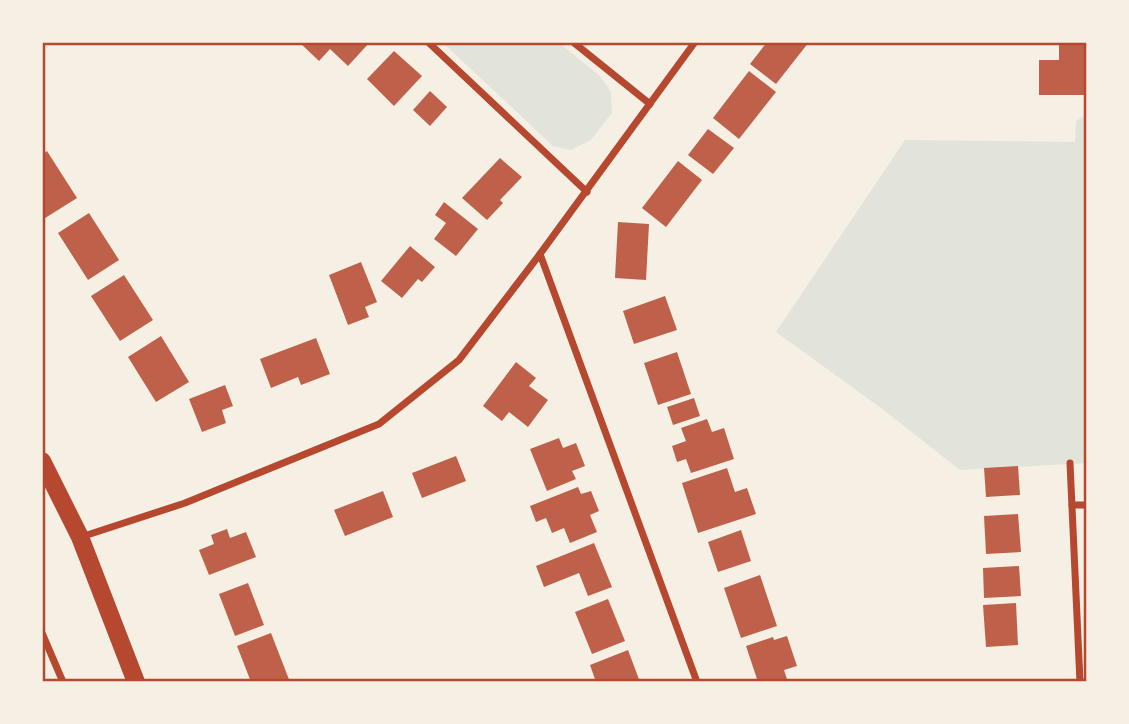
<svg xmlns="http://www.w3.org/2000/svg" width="1129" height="724" font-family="Quicksand,sans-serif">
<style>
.green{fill:#e2e4dc}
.building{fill:#bf614a}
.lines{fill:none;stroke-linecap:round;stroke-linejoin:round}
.minor{stroke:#b5482f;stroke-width:7}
.primary{stroke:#b5482f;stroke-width:18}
.neatline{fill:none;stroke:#b5482f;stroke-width:2.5}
</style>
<rect width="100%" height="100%" fill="#f6efe4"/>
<!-- green -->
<g class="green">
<path d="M 442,42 L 558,42 L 600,76 L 611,92 L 612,113 L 591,140 L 570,150 L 553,146 Z"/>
<path d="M 1087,114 L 1087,463 L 960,470 L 881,408 L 776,332 L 905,140 L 1075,142 L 1076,121 Z"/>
</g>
<!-- building -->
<g class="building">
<path d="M 299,42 L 370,42 L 348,66 L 330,49 L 319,61 Z"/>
<path d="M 767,42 L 809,42 L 776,84 L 750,64 Z"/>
<path d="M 1059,42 L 1087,42 L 1087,95 L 1039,95 L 1039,60 L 1059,60 Z"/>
<path d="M 394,51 L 422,76 L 394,106 L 367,79 Z"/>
<path d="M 749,71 L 776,92 L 739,139 L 713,118 Z"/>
<path d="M 430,91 L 447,107 L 430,126 L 413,110 Z"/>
<path d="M 708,129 L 734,148 L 713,174 L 688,155 Z"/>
<path d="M 47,151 L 77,198 L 42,220 L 42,155 Z"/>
<path d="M 500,158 L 522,177 L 500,200 L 503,203 L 487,220 L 462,198 Z"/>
<path d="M 678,161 L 702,180 L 666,227 L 642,208 Z"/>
<path d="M 444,202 L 478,229 L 456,256 L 434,239 L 446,223 L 435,215 Z"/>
<path d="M 89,213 L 119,260 L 88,280 L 58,233 Z"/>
<path d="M 618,222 L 649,224 L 646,280 L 615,278 Z"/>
<path d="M 410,246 L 435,267 L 422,282 L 418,279 L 402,298 L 381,281 Z"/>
<path d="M 361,262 L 377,302 L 365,307 L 369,317 L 348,325 L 329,275 Z"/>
<path d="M 124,275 L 153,320 L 120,341 L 91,296 Z"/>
<path d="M 665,296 L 677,330 L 634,344 L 623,311 Z"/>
<path d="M 161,336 L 189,382 L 156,402 L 128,357 Z"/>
<path d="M 316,338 L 330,374 L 301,385 L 298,377 L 271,388 L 260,359 Z"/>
<path d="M 677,352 L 691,394 L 658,405 L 644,363 Z"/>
<path d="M 516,362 L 536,378 L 529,386 L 548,400 L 528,427 L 509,412 L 502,421 L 483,406 Z"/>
<path d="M 225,385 L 233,406 L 222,410 L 226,423 L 202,432 L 189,399 Z"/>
<path d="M 694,398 L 700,416 L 673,425 L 667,407 Z"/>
<path d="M 707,419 L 712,432 L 724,428 L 734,459 L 691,473 L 686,459 L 677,462 L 672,446 L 686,441 L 681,428 Z"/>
<path d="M 559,438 L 563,448 L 576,443 L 585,466 L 572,471 L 576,479 L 547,491 L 530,449 Z"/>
<path d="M 456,456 L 466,481 L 422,498 L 412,473 Z"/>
<path d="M 1018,466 L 1020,495 L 986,497 L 984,468 Z"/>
<path d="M 727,468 L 735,492 L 747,488 L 756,514 L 698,533 L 682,483 Z"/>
<path d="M 578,487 L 581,494 L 591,491 L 599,511 L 590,515 L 597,532 L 570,543 L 564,528 L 552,533 L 546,518 L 536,522 L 530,506 Z"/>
<path d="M 383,491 L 393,517 L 345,536 L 334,510 Z"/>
<path d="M 1018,514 L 1021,552 L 986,554 L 984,516 Z"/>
<path d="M 227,529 L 230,538 L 246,532 L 256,557 L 209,575 L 199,550 L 214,544 L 211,535 Z"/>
<path d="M 741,530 L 751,561 L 718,572 L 708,542 Z"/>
<path d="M 594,543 L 612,587 L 588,596 L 579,573 L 544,587 L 536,566 Z"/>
<path d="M 1019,566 L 1021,596 L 984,598 L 983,568 Z"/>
<path d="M 760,575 L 777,626 L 741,638 L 724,588 Z"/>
<path d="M 248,583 L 264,625 L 235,636 L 219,594 Z"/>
<path d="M 608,599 L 625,641 L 592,654 L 575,612 Z"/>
<path d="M 1016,603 L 1018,645 L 986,647 L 983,605 Z"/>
<path d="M 271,633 L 290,682 L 251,682 L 237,646 Z"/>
<path d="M 787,636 L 797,666 L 784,670 L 788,682 L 758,682 L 746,646 L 773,637 L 774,640 Z"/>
<path d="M 628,650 L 640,682 L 596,682 L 590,665 Z"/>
</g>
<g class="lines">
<!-- minor -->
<g class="minor">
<path d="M 428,42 L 587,192"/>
<path d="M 573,42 L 650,104"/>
<path d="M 540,254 L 697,682"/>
<path d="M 1070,463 L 1080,682"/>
<path d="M 1072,505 L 1087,505"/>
<path d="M 81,537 L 185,503 L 379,424 L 459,360 L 540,254 L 695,42"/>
<path d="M 42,633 L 63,682"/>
</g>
<!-- primary -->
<path class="primary" d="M 42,461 L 80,537 L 136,682"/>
</g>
<!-- border -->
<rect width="1129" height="724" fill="none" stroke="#f6efe4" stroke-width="88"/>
<rect x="44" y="44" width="1041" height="636" class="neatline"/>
</svg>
